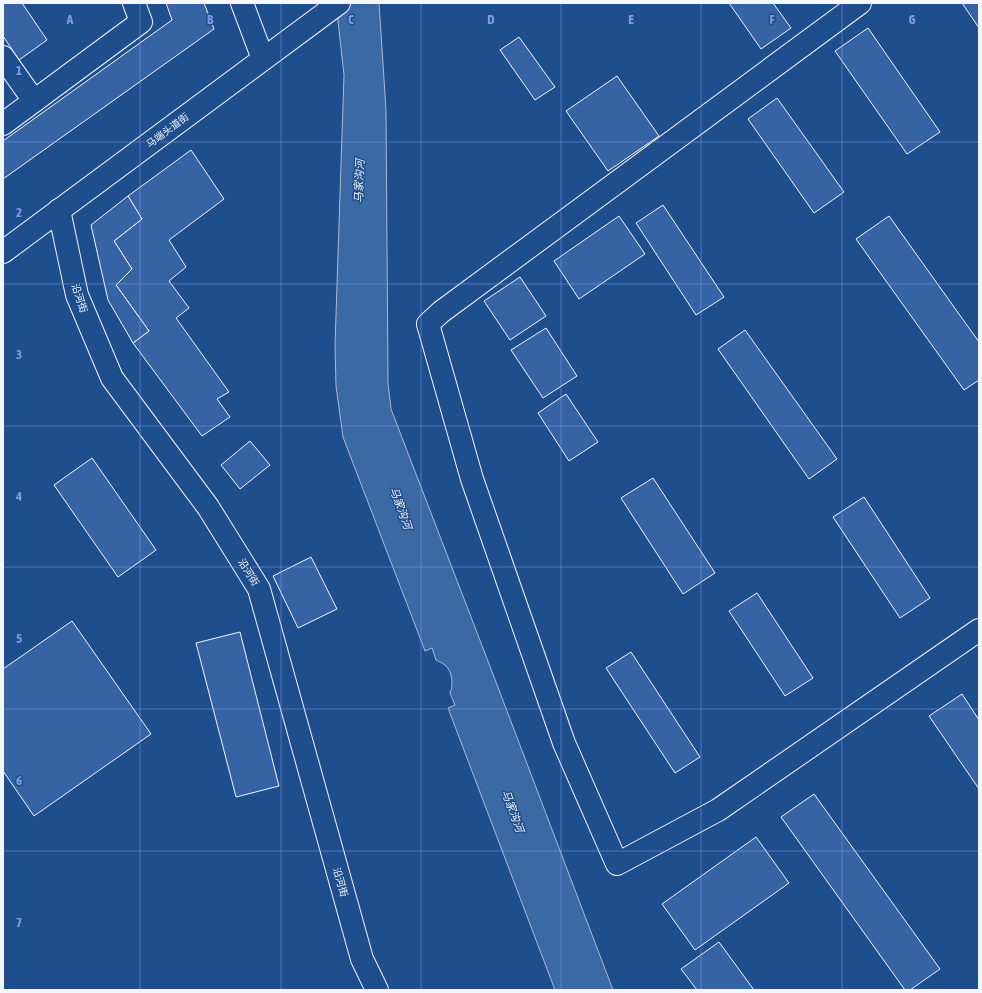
<svg xmlns="http://www.w3.org/2000/svg" width="982" height="993" font-family="'Asap Condensed','Noto Sans SC',sans-serif">
<style>
.water{fill:#3b69a3;stroke:#a8bbd7}
.building{fill:#3563a3;stroke:#f2f6ff}
.lines{fill:none;stroke-linecap:round;stroke-linejoin:round}
.minor-casing{stroke:#f2f6ff;stroke-width:24}
.minor{stroke:#1f4e8c;stroke-width:22}
.grid{fill:none;stroke:#7d9aea;stroke-width:1;stroke-opacity:0.55}
.labels{text-anchor:middle;stroke-width:3;stroke-linejoin:round;paint-order:stroke}
.street-label{font-size:10px;fill:#f2f6ff;stroke:#1f4e8c}
.water-label{font-size:11px;font-style:italic;fill:#f2f6ff;stroke:#1f4e8c}
.grid-label{font-size:13px;text-anchor:middle;font-weight:bold;fill:#7d9aea;stroke:#1f4e8c;stroke-width:3;stroke-linejoin:round;paint-order:stroke}
</style>
<rect width="100%" height="100%" fill="#1f4e8c"/>
<!-- water -->
<path class="water" d="M 336,3 L 379,3 L 386,110 L 388,383 L 391,409 L 491,669 L 613,990 L 555,990 L 448,708 L 455,705 L 450,693 C 454,684 452,671 445,665 C 443,663 439,662 436,660 L 432,648 L 425,651 L 343,437 L 336,386 L 335,345 L 344,75 Z"/>
<!-- building -->
<g class="building">
<path d="M 3,3 L 22,3 L 47,40 L 19,60 L 3,36 Z"/>
<path d="M 166,3 L 204,3 L 214,29 L 3,179 L 3,141 L 172,20 Z"/>
<path d="M 729,3 L 773,3 L 791,28 L 761,49 Z"/>
<path d="M 962,3 L 979,3 L 979,28 Z"/>
<path d="M 868,28 L 940,132 L 907,154 L 835,51 Z"/>
<path d="M 519,37 L 555,87 L 535,100 L 500,50 Z"/>
<path d="M 617,76 L 659,136 L 608,171 L 566,111 Z"/>
<path d="M 777,98 L 844,192 L 814,213 L 748,119 Z"/>
<path d="M 191,150 L 224,199 L 169,240 L 186,267 L 169,281 L 189,308 L 176,318 L 229,392 L 217,399 L 230,417 L 202,436 L 133,343 L 149,331 L 116,285 L 132,269 L 114,241 L 142,219 L 128,196 Z"/>
<path d="M 128,196 L 142,219 L 114,241 L 132,269 L 116,285 L 149,331 L 133,343 L 108,300 L 91,225 Z"/>
<path d="M 663,205 L 724,297 L 696,315 L 636,223 Z"/>
<path d="M 619,216 L 645,254 L 579,299 L 554,261 Z"/>
<path d="M 889,216 L 979,342 L 979,380 L 964,390 L 856,239 Z"/>
<path d="M 520,277 L 546,316 L 510,340 L 484,301 Z"/>
<path d="M 546,328 L 577,376 L 543,398 L 511,350 Z"/>
<path d="M 745,330 L 837,459 L 809,479 L 718,349 Z"/>
<path d="M 566,394 L 598,442 L 569,461 L 538,413 Z"/>
<path d="M 250,441 L 270,465 L 240,489 L 221,465 Z"/>
<path d="M 92,458 L 156,550 L 118,577 L 54,485 Z"/>
<path d="M 653,478 L 715,573 L 683,594 L 621,498 Z"/>
<path d="M 864,497 L 930,598 L 900,618 L 833,517 Z"/>
<path d="M 311,557 L 337,609 L 298,628 L 273,576 Z"/>
<path d="M 757,593 L 813,678 L 785,696 L 729,611 Z"/>
<path d="M 72,621 L 151,734 L 34,816 L 3,771 L 3,669 Z"/>
<path d="M 240,632 L 279,786 L 236,797 L 196,643 Z"/>
<path d="M 631,652 L 700,757 L 675,773 L 606,668 Z"/>
<path d="M 962,694 L 979,720 L 979,789 L 929,716 Z"/>
<path d="M 814,794 L 940,969 L 910,990 L 905,990 L 781,817 Z"/>
<path d="M 756,837 L 789,883 L 695,950 L 662,904 Z"/>
<path d="M 719,942 L 754,990 L 697,990 L 681,969 Z"/>
</g>
<g class="lines">
<!-- minor casing -->
<g class="minor-casing">
<g id="minor">
<path d="M 242,3 L 263,59"/>
<path d="M 860,3 L 441,312 L 428,324 L 472,479 L 564,743 L 617,864 L 718,810 L 979,630"/>
<path d="M 3,57 L 34,101"/>
<path d="M 3,124 L 141,22 L 134,3"/>
<path d="M 59,210 L 77,295 L 112,378 L 208,507 L 259,589 L 362,959 L 377,990"/>
<path d="M 3,252 L 339,3"/>
</g>
</g>
<!-- minor -->
<use href="#minor" class="minor"/>
</g>
<!-- grid -->
<path class="grid" d="M 140,3 L 140,990M 281,3 L 281,990M 421,3 L 421,990M 561,3 L 561,990M 701,3 L 701,990M 842,3 L 842,990M 3,142 L 979,142M 3,284 L 979,284M 3,426 L 979,426M 3,567 L 979,567M 3,709 L 979,709M 3,851 L 979,851"/>
<g class="labels">
<!-- street labels -->
<g class="street-label">
<text transform="translate(167 130) rotate(-37)" y="4">马端头道街</text>
<text transform="translate(80 298) rotate(72)" y="4">沿河街</text>
<text transform="translate(249 572) rotate(58)" y="4">沿河街</text>
<text transform="translate(341 882) rotate(74)" y="4">沿河街</text>
</g>
<!-- water labels -->
<g class="water-label">
<text transform="translate(359 181) rotate(-88)" y="4">马家沟河</text>
<text transform="translate(401 508) rotate(70)" y="4">马家沟河</text>
<text transform="translate(513 811) rotate(70)" y="4">马家沟河</text>
</g>
</g>
<g class="grid-label">
<text x="70" y="24">A</text>
<text x="210" y="24">B</text>
<text x="351" y="24">C</text>
<text x="491" y="24">D</text>
<text x="631" y="24">E</text>
<text x="772" y="24">F</text>
<text x="912" y="24">G</text>
<text x="19" y="75">1</text>
<text x="19" y="217">2</text>
<text x="19" y="359">3</text>
<text x="19" y="501">4</text>
<text x="19" y="643">5</text>
<text x="19" y="785">6</text>
<text x="19" y="927">7</text>
</g>
<!-- border -->
<rect width="982" height="993" fill="none" stroke="#f2f6ff" stroke-width="8"/>
</svg>
